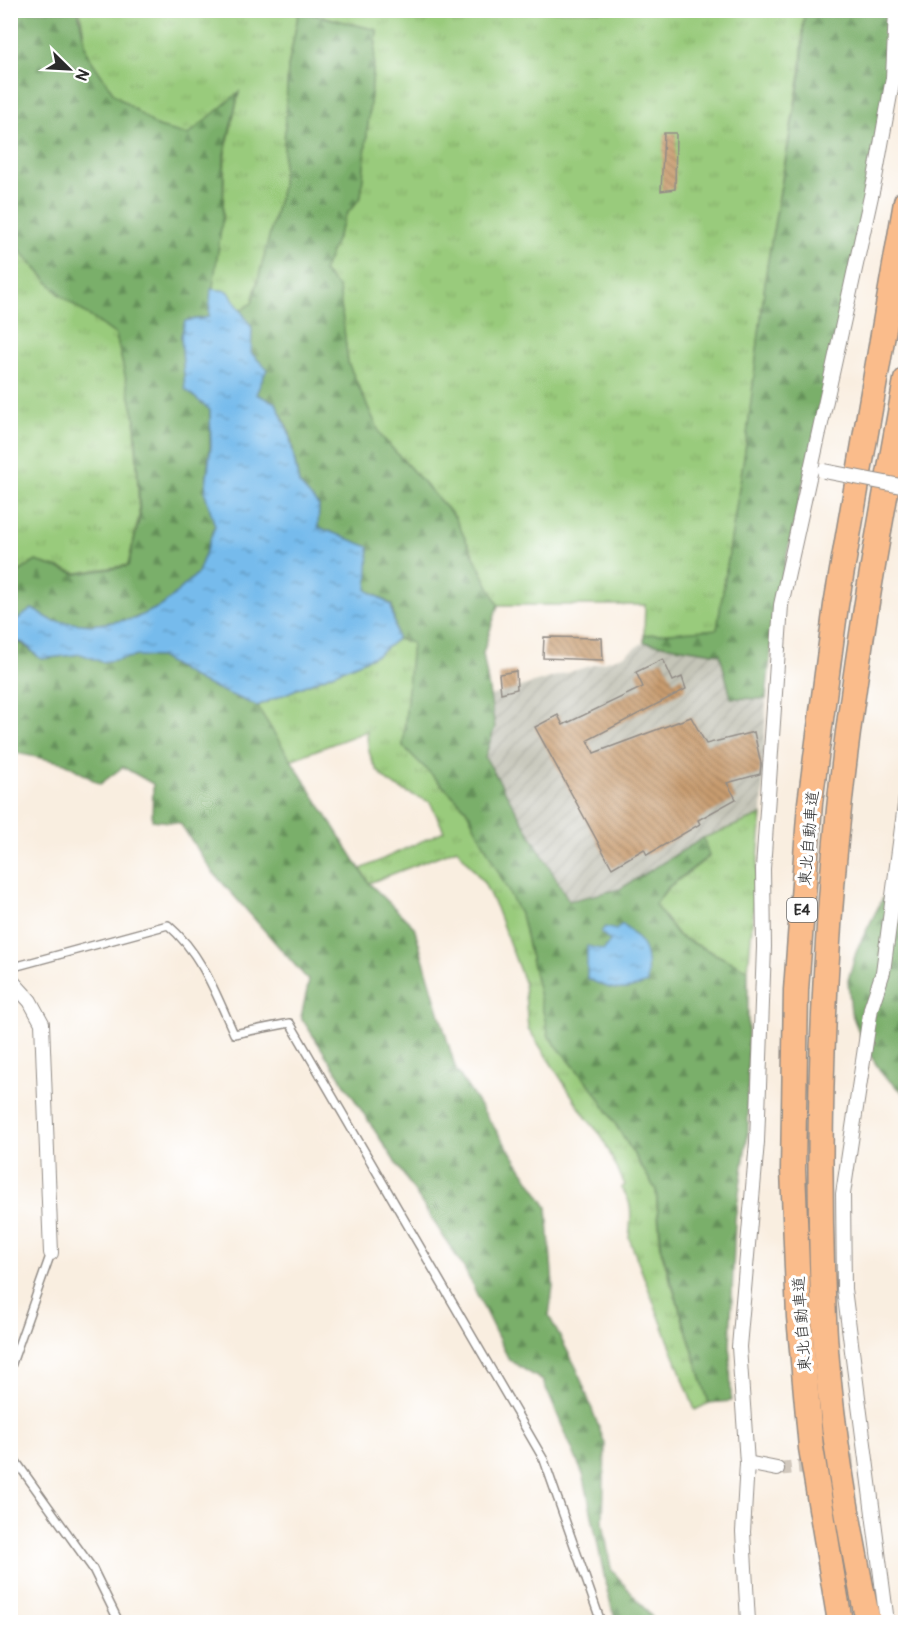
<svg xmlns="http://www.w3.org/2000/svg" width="916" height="1633" font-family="Pangolin,'Klee One',sans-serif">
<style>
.industrial{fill:url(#industrial-furrows)}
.grass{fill:url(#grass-tufts);stroke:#627b53;stroke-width:1.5}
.forest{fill:url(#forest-firs);stroke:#526d4b;stroke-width:1.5}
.water{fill:url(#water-ripples);stroke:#50738c;stroke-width:1.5}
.building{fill:url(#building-back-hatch)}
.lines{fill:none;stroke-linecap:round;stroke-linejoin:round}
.street-tunnel{stroke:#d0c7bc;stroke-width:14;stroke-dasharray:14 7;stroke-linecap:butt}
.lane-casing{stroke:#928c86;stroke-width:10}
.street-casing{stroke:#928c86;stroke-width:16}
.highway-casing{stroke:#928c86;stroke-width:27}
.lane{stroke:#fff;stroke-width:7}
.street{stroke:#fff;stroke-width:14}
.highway{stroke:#fabc8b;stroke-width:24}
.street-bridge-casing{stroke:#928c86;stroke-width:16;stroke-linecap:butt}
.street-bridge{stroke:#fff;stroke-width:14}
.labels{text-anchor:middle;stroke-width:6;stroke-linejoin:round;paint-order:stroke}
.shield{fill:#fff;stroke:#6b6b6b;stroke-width:1.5}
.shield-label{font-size:15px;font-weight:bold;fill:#2b2b2b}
.street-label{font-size:16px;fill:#2b2b2b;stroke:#fff}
</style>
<defs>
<pattern id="industrial-furrows" width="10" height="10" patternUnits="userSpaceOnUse" patternTransform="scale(1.5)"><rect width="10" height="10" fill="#c5c5b8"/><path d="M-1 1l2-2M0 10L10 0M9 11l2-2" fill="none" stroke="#a9a99e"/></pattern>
<pattern id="grass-tufts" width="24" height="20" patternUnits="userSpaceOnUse" patternTransform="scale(1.5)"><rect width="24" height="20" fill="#99cb7b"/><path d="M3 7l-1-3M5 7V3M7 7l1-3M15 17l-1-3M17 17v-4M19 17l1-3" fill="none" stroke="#84ae6a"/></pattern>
<pattern id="forest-firs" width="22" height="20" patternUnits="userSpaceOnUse" patternTransform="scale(1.5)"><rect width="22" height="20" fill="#7aaf6b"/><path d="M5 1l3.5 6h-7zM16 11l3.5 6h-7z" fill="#648f58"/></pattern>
<pattern id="water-ripples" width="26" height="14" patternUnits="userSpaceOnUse" patternTransform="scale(1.5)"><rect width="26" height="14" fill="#76bbec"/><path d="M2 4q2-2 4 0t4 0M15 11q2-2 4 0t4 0" fill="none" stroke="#6198bf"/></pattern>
<pattern id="building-back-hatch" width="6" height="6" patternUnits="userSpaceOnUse" patternTransform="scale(1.5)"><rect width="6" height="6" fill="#c89c6f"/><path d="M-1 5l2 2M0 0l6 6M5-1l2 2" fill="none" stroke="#a37f5b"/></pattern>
</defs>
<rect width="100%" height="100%" fill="#fff"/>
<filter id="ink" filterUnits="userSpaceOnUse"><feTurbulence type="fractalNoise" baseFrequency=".0167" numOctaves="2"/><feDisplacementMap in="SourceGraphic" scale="12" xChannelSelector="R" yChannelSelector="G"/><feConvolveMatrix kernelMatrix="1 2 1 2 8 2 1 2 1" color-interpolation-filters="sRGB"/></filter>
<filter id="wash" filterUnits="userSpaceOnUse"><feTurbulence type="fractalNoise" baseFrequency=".008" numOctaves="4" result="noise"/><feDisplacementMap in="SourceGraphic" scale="24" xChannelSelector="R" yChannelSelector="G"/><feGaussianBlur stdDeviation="1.35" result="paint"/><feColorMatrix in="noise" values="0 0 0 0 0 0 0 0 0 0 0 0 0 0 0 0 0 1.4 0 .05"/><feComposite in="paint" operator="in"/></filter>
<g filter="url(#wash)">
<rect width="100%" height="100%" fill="#f9eee0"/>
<!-- industrial -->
<path class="industrial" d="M 644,642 L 720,654 L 731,698 L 766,699 L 762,815 L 703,838 L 620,889 L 569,901 L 485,757 L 495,727 L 490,696 L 623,656 Z"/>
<!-- grass -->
<g class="grass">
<path d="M 80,11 L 299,11 L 288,67 L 282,187 L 252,304 L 240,311 L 228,291 L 211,289 L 223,214 L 225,154 L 239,93 L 188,135 L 158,127 L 114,94 L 87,54 Z"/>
<path d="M 302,11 L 804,11 L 801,68 L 767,266 L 746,444 L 717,630 L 644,635 L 645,605 L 498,605 L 454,516 L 381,436 L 348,363 L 339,288 L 323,272 L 346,215 L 361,197 L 377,30 Z"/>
<path d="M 10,240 L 60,295 L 116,335 L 135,419 L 139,516 L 128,565 L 77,573 L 36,561 L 11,577 Z"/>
<path d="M 397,639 L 412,643 L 403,746 L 466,809 L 522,918 L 549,1037 L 595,1091 L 656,1190 L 661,1251 L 709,1403 L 695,1410 L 629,1238 C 631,1219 634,1202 621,1188 L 625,1185 L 601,1135 L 587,1119 L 528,1028 L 524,982 L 496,908 L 484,883 L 457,849 L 369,883 L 361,869 L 444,831 L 430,802 C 391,786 367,777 367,731 L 290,760 L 257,706 L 377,655 Z"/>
<path d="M 762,815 L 748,970 L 679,936 L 655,905 L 668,888 L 709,857 L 703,838 Z"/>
</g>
<!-- forest -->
<g class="forest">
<path d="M 11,11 L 78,11 L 87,54 L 114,94 L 158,127 L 188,135 L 239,92 L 224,154 L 223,214 L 209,317 L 185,321 L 181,336 L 185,389 L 210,410 L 210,446 L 205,493 L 215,526 L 198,573 L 163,605 L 133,619 L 91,625 L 53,621 L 32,609 L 11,624 L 11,577 L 36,561 L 77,574 L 128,566 L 140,516 L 135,419 L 116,335 L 60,295 L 11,240 Z"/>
<path d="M 299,11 L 377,30 L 361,197 L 346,215 L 323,272 L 339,288 L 348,363 L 381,436 L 454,516 L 498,605 L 483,653 L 495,727 L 485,757 L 569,901 L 620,889 L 703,838 L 709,856 L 667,888 L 655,905 L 678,936 L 748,970 L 748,1132 L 735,1220 L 730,1346 L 731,1401 L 709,1403 L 662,1251 L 656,1190 L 595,1091 L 549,1037 L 522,918 L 466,809 L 403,746 L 412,643 L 397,639 L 392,605 L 367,590 L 368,547 L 318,527 L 319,506 L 299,484 L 290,433 L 276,403 L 256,394 L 267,369 L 251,353 L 252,328 L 240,311 L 252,303 L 282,187 L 288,67 Z"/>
<path d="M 804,11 L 892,11 L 889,76 L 858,241 L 776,603 L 766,699 L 731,698 L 720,654 L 644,642 L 644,635 L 717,629 L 746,444 L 767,266 L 802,68 Z"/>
<path d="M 10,639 L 22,644 L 41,659 L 81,654 L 102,662 L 138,656 L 160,657 L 199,681 L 257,706 L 369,883 L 414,927 L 456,1070 L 547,1207 L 553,1286 L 549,1316 L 577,1369 L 605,1444 L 603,1522 L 611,1569 L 656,1622 L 616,1622 L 607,1590 L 584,1477 L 543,1381 L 509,1360 L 464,1268 L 301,1017 L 309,981 L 212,871 L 180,823 L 152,820 L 153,784 L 123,767 L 100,784 L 65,763 L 11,752 Z"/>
<path d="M 905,861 L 905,1094 L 883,1075 L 865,1047 L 851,1012 L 848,980 L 857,949 L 894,876 Z"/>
</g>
<!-- water -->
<g class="water">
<path d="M 211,289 L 228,291 L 252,328 L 251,353 L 267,369 L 256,394 L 276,403 L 289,433 L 299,484 L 319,506 L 318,527 L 369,547 L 367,590 L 391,605 L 397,639 L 377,655 L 257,706 L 199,681 L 160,657 L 138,656 L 102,662 L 81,654 L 41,659 L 23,643 L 11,639 L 11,624 L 32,609 L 53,621 L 91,625 L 134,619 L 163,605 L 198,573 L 215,526 L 205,493 L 211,446 L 210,410 L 185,389 L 181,336 L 185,321 L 209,317 Z"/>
<path d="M 622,924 C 647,945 649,952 647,983 C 622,993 611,991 587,978 L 587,946 L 604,950 L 610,941 L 601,932 L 605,927 L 616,930 Z"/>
</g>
<g id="blocks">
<!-- building -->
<g class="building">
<path d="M 664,133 L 676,133 L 675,189 L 661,191 Z"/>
<path d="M 544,637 L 602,638 L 603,660 L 543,658 Z"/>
<path d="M 663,659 L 673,681 L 682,677 L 686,689 L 588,740 L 594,753 L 691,717 L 706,744 L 754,732 L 761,764 L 760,774 L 727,783 L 736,799 L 698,820 L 700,824 L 647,855 L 644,849 L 612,868 L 535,727 L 558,715 L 563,725 L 643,687 L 636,672 Z"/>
<path d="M 516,671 L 517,689 L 501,693 L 499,674 Z"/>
</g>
</g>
</g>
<g filter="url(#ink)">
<use href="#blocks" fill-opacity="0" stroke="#928c86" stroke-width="1.5"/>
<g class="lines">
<!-- street-tunnel -->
<path class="street-tunnel" d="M 777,1469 L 856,1461"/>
<!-- lane casing -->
<g class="lane-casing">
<g id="lane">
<path d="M 10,968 L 168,925 C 202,954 216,994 234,1034 L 290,1023 L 544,1460 L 601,1622"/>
<path d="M 10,1369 L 51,1253"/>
<path d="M 10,1453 L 93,1569 L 119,1622"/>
</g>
</g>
<!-- street casing -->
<g class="street-casing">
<g id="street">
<path d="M 10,979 L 30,1001 L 42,1023 L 51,1253"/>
<path d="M 747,1463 L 777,1469"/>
<path d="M 748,1622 L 743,1532 L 747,1463 L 739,1347 L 757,1142 L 764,947 L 763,869 L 781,605 L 875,178 L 893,78 L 896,10"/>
<path d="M 887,1622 L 844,1289 L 843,1194 L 871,1008 L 883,972 L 906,797"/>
</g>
</g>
<!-- highway casing -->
<g class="highway-casing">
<g id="highway">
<path d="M 840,1622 L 811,1448 L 799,1317 L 793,1170 L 796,990 L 810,803 L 836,605 L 906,202"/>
<path d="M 868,1622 C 848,1523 829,1419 824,1318 C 816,1148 822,977 839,809 C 854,665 880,522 906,380"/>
</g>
</g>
<!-- lane -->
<use href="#lane" class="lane"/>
<!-- street -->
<use href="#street" class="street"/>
<!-- highway -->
<use href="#highway" class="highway"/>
<!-- street-bridge casing -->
<g class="street-bridge-casing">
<path id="street-bridge" d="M 824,471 L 906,487"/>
</g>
<!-- street-bridge -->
<use href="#street-bridge" class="street-bridge"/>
</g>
</g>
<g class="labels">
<!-- shield labels -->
<rect class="shield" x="787" y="898" width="30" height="24" rx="4.5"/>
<g class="shield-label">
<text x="802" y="915">E4</text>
</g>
<!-- street labels -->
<g class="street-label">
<text transform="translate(808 838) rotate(-85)" y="6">東北自動車道</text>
<text transform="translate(801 1324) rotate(-94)" y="6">東北自動車道</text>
</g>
</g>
<!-- margin -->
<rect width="916" height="1633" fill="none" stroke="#fff" stroke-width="36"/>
<!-- north arrow -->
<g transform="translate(69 69) rotate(114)" stroke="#ffffff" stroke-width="4.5" paint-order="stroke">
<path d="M0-4.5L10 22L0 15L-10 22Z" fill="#2b2b2b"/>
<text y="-9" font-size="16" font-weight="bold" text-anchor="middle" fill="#2b2b2b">N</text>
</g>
</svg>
